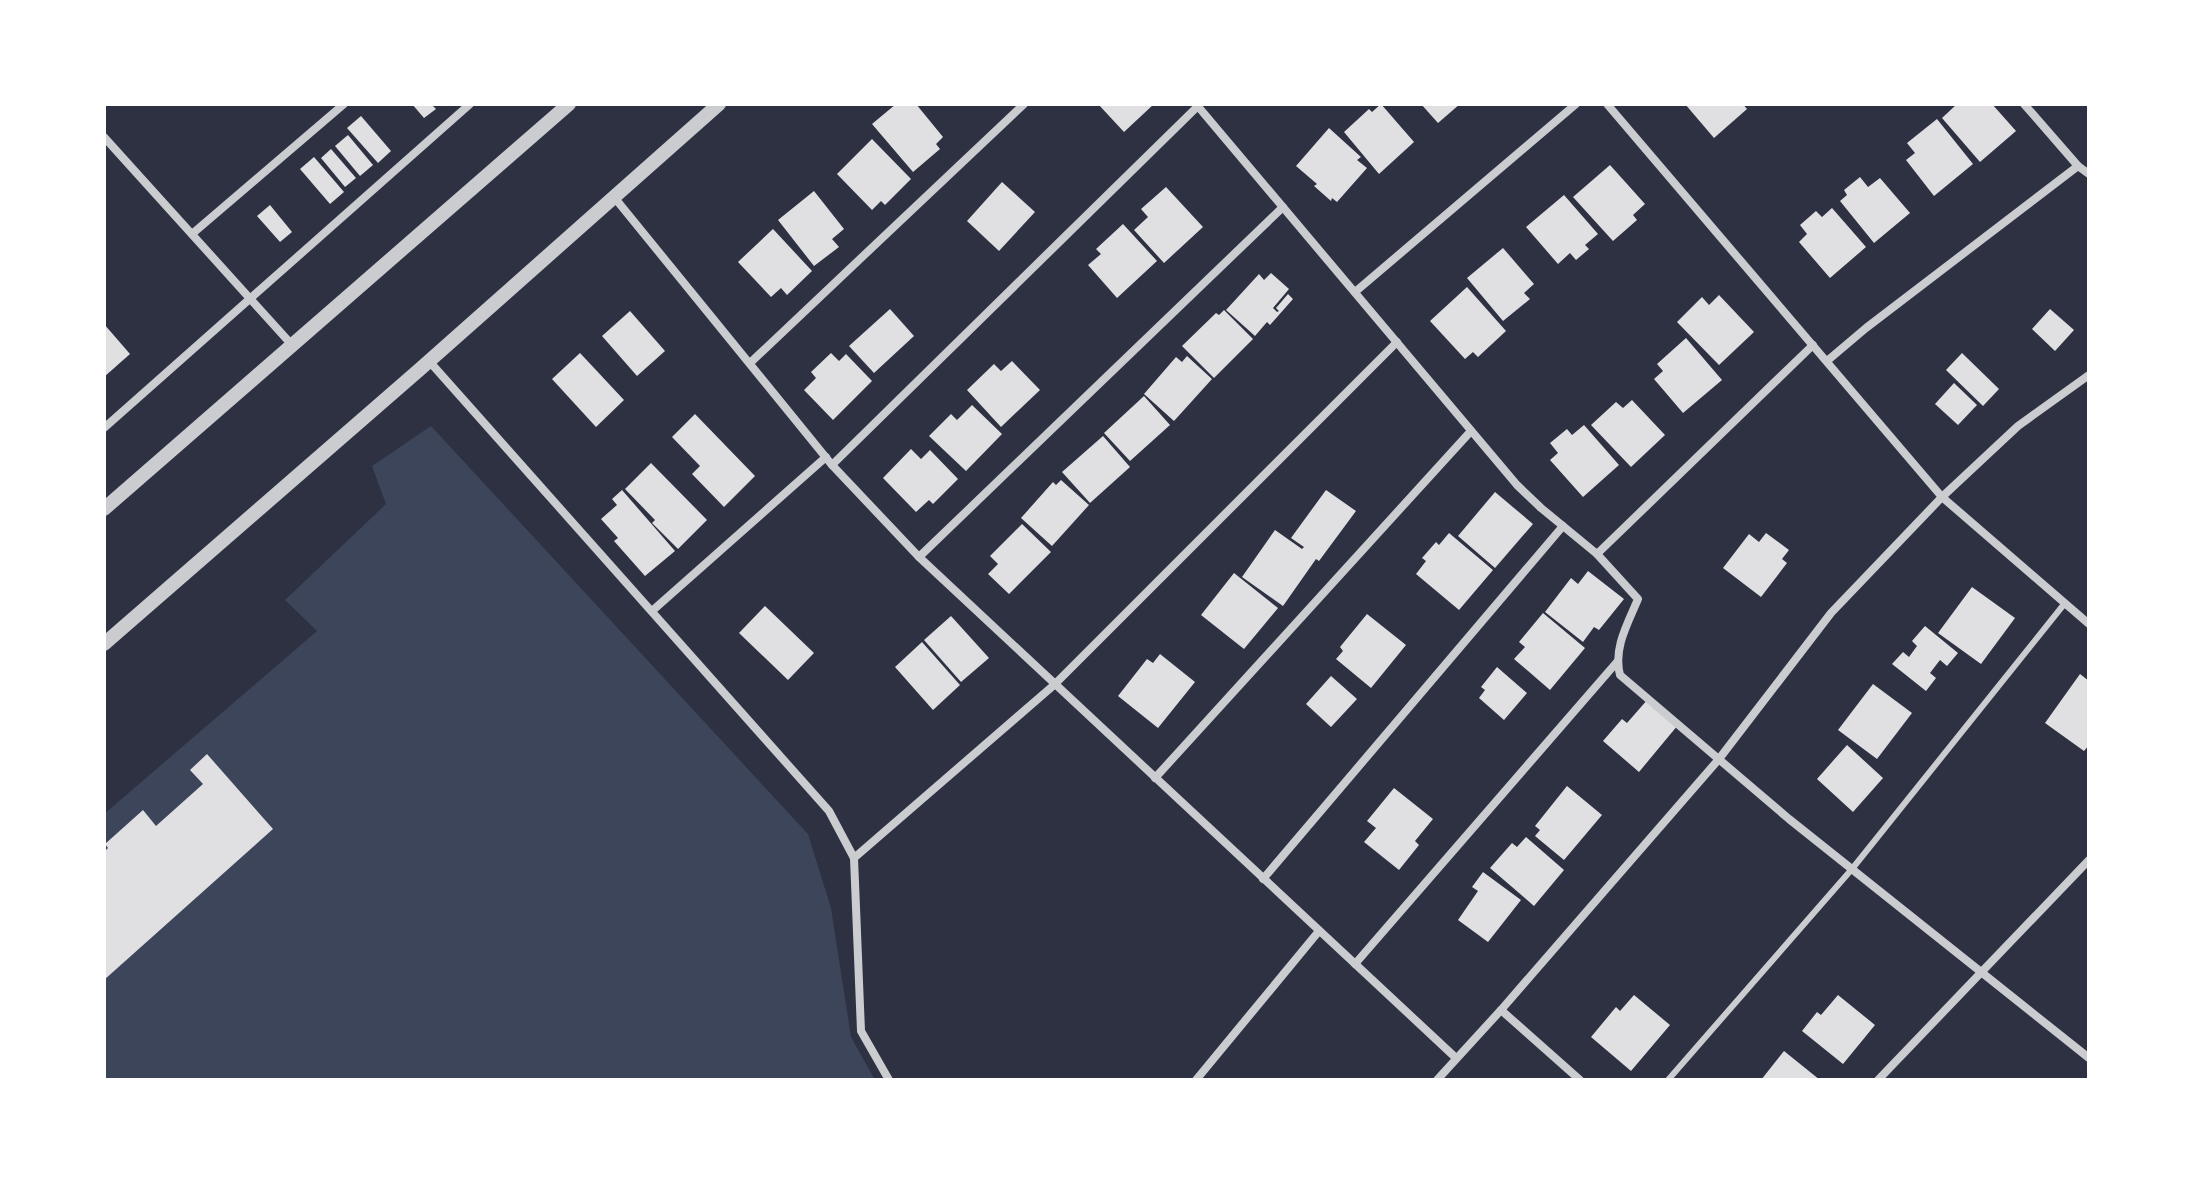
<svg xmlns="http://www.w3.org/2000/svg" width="2193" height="1184" font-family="Raleway,sans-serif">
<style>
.green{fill:#3c4559}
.building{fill:#e0e0e3}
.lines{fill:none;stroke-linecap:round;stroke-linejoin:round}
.service{stroke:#caccd0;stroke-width:6}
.minor{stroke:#caccd0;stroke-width:8}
.tertiary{stroke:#caccd0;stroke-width:14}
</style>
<rect width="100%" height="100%" fill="#2d3142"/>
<!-- green -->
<path class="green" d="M 431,426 L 808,834 L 831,908 L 851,1037 L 875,1080 L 104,1080 L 104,814 L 317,631 L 285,600 L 386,504 L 372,466 Z"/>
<!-- building -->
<g class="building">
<path d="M 412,104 L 431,104 L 436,109 L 424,118 Z"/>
<path d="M 896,104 L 916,104 L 943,137 L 936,144 L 940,149 L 913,172 L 872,124 Z"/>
<path d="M 1098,104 L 1154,104 L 1124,132 Z"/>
<path d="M 1381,104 L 1414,142 L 1379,174 L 1344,132 L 1369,109 L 1372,112 Z"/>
<path d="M 1421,104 L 1460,104 L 1438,123 Z"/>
<path d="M 1685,104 L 1743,104 L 1747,109 L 1714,138 Z"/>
<path d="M 1957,104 L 1992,104 L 2016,131 L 1980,162 L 1942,118 Z"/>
<path d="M 361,116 L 391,151 L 378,163 L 347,128 Z"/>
<path d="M 1937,119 L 1973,164 L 1934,196 L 1906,160 L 1915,153 L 1907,143 Z"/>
<path d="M 1329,128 L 1361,157 L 1357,160 L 1367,168 L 1337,202 L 1332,198 L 1331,201 L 1314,186 L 1317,184 L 1296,166 Z"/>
<path d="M 348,135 L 373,165 L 360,176 L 335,146 Z"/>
<path d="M 872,139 L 911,179 L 885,205 L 881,201 L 872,210 L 837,174 Z"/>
<path d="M 331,149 L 356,178 L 345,187 L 321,158 Z"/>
<path d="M 314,157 L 344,192 L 330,204 L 300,169 Z"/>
<path d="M 1610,165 L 1645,204 L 1633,215 L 1637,220 L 1613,241 L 1573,197 Z"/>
<path d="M 1860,177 L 1868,187 L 1880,178 L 1910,213 L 1874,243 L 1840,201 L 1847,195 L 1844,190 Z"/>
<path d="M 1002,182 L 1035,212 L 999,251 L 967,221 Z"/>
<path d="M 1166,187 L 1203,227 L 1164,263 L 1134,230 L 1148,217 L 1141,209 Z"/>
<path d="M 814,191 L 844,229 L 832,239 L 839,247 L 814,266 L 778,220 Z"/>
<path d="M 1564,195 L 1598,234 L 1585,245 L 1589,249 L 1576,260 L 1570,253 L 1558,264 L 1526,227 Z"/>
<path d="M 270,205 L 292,232 L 280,242 L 257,216 Z"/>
<path d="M 1832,208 L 1866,247 L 1830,278 L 1799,242 L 1807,234 L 1800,225 L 1816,211 L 1822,217 Z"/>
<path d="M 1123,224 L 1157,261 L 1117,298 L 1088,265 L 1101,254 L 1096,249 Z"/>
<path d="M 773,229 L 812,271 L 787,295 L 781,288 L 771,297 L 738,262 Z"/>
<path d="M 1503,248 L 1534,284 L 1524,293 L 1530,299 L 1503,321 L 1467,278 Z"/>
<path d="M 1271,273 L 1289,289 L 1273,308 L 1277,312 L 1279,311 L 1276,308 L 1288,294 L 1293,299 L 1270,325 L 1267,322 L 1255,336 L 1226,310 L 1259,274 L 1264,280 Z"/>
<path d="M 1467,287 L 1506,331 L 1478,357 L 1473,352 L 1465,359 L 1430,321 Z"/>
<path d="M 1719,295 L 1754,332 L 1719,365 L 1677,322 L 1702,297 L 1709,305 Z"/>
<path d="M 890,309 L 914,336 L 874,373 L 849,346 Z"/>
<path d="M 2050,309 L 2074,330 L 2055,351 L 2032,329 Z"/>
<path d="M 1224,310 L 1253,339 L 1214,378 L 1182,346 L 1216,313 L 1219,315 Z"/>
<path d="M 630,311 L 665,351 L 637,376 L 602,336 Z"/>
<path d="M 104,324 L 130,354 L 104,377 Z"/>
<path d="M 1686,338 L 1722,380 L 1683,413 L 1654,379 L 1663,371 L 1657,364 Z"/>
<path d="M 580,353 L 624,400 L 596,427 L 552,379 Z"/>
<path d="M 831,353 L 839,361 L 846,354 L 872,381 L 833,420 L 804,390 L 816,378 L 811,372 Z"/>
<path d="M 1962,353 L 1999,389 L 1983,406 L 1946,370 Z"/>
<path d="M 1187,356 L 1212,379 L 1174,421 L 1144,394 L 1176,357 L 1182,362 Z"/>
<path d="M 1012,361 L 1040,390 L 1001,427 L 967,390 L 994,364 L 1001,371 Z"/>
<path d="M 1954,383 L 1977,405 L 1958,425 L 1935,404 Z"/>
<path d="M 1144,396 L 1170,425 L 1130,461 L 1104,433 Z"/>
<path d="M 1632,400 L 1665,435 L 1631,467 L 1591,425 L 1616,402 L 1623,408 Z"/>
<path d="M 972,405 L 1002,434 L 966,471 L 929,436 L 951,414 L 957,420 Z"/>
<path d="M 695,414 L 755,476 L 724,507 L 692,474 L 700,466 L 672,437 Z"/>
<path d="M 1584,425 L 1619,465 L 1583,497 L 1550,460 L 1558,453 L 1550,443 L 1567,429 L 1572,435 Z"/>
<path d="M 1103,436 L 1130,467 L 1090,503 L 1062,472 Z"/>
<path d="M 911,449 L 921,459 L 930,450 L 958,479 L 933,504 L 929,500 L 916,512 L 883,478 Z"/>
<path d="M 651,463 L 707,520 L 678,549 L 652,523 L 655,520 L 625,489 Z"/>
<path d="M 1061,480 L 1089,505 L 1052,546 L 1021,518 L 1053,482 L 1056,485 Z"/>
<path d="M 622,490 L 675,551 L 645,576 L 614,541 L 618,538 L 601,519 L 617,505 L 612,499 Z"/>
<path d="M 1326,490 L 1356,511 L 1319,561 L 1316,559 L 1283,606 L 1242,577 L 1275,530 L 1302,549 L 1304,547 L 1291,538 Z"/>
<path d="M 1495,492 L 1533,524 L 1495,568 L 1458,536 Z"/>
<path d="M 1022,524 L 1051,552 L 1009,594 L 988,574 L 998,564 L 990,556 Z"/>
<path d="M 1449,533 L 1493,570 L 1459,610 L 1416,574 L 1426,561 L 1422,558 L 1436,542 L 1439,545 Z"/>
<path d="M 1766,533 L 1789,550 L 1782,559 L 1787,563 L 1761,597 L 1723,568 L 1749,534 L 1759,542 Z"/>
<path d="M 1588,571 L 1624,599 L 1599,630 L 1594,627 L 1583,642 L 1545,612 L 1571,578 L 1578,584 Z"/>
<path d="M 1234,573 L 1278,608 L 1244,649 L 1201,615 Z"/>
<path d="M 1972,587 L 2015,618 L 1981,664 L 1938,633 Z"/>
<path d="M 765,606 L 814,653 L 788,680 L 739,633 Z"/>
<path d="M 1543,613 L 1585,648 L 1550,690 L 1514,659 L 1525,647 L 1519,642 Z"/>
<path d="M 1367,614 L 1406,645 L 1371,688 L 1336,659 L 1343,651 L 1340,647 Z"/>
<path d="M 951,616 L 989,658 L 961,682 L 924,640 Z"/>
<path d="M 1925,626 L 1958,653 L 1947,666 L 1940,660 L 1930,673 L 1936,678 L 1926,691 L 1892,664 L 1903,652 L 1909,657 L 1917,646 L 1912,641 Z"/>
<path d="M 922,642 L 960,685 L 933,710 L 895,667 Z"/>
<path d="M 1160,654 L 1195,682 L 1158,728 L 1118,696 L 1147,659 L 1153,663 Z"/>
<path d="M 1497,667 L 1527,693 L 1504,720 L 1479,698 L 1485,690 L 1481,687 Z"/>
<path d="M 2080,674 L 2089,681 L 2089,745 L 2084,751 L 2045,723 Z"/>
<path d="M 1331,676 L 1357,699 L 1331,727 L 1306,704 Z"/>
<path d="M 1873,684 L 1912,713 L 1877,759 L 1838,730 Z"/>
<path d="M 1648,699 L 1678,725 L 1639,772 L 1603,741 L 1622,719 L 1627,723 Z"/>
<path d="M 1847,745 L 1883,778 L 1853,812 L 1817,779 Z"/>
<path d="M 207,754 L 273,829 L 104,980 L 104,852 L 108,848 L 105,844 L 143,810 L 156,826 L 203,784 L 190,770 Z"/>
<path d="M 1567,786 L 1602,815 L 1564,860 L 1535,836 L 1540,830 L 1535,826 Z"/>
<path d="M 1394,788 L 1433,819 L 1415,841 L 1419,845 L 1399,870 L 1364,842 L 1376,828 L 1367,821 Z"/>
<path d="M 1526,837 L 1564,870 L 1534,906 L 1490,868 L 1512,843 L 1517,847 Z"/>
<path d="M 1483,872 L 1521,900 L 1488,942 L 1458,920 L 1478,891 L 1472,887 Z"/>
<path d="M 1634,995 L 1670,1025 L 1631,1071 L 1591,1037 L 1616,1007 L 1620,1011 Z"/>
<path d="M 1838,995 L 1875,1025 L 1843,1064 L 1802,1031 L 1817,1012 L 1821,1015 Z"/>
<path d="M 1784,1051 L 1820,1080 L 1761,1080 Z"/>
</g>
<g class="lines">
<!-- service -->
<path class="service" d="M 1668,1080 L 1852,869 L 2065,603"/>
<!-- minor -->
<g class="minor">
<path d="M 1196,104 L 1517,485 L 1541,508 L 1597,554 L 1638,599 C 1628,623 1613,648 1620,675 L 1789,819 L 2089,1058"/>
<path d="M 1607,104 L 1942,497 L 2089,624"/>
<path d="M 2024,104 L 2078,166 L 2089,174"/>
<path d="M 104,137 L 292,345"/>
<path d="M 614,197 L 832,465 L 919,557 L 1456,1058"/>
<path d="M 192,234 L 344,104"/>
<path d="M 1355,292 L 1576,104"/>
<path d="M 429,361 L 829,811 L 854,858 L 861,1031 L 889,1080"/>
<path d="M 1827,361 L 1866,328 L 2078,166"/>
<path d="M 750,363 L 1024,104"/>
<path d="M 104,428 L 470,104"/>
<path d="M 832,465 L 1198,106"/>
<path d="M 1597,554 L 1813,345"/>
<path d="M 919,557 L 1283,207"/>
<path d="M 652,611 L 826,457"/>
<path d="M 1155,778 L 1471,431"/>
<path d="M 854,858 L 1054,685 L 1397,342"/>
<path d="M 1263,879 L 1563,526"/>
<path d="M 1355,964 L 1617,662"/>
<path d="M 1501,1010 L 1580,1080"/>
<path d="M 1196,1080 L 1319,931"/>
<path d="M 1437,1080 L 1501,1010 L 1719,759 L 1831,613 L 1942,497 L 2018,426 L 2089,375"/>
<path d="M 1878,1080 L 2089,860"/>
</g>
<!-- tertiary -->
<g class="tertiary">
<path d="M 104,509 L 569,104"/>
<path d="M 104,644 L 419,370 L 719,104"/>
</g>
</g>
<!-- border -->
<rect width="2193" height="1184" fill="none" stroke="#ffffff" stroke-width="212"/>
</svg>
